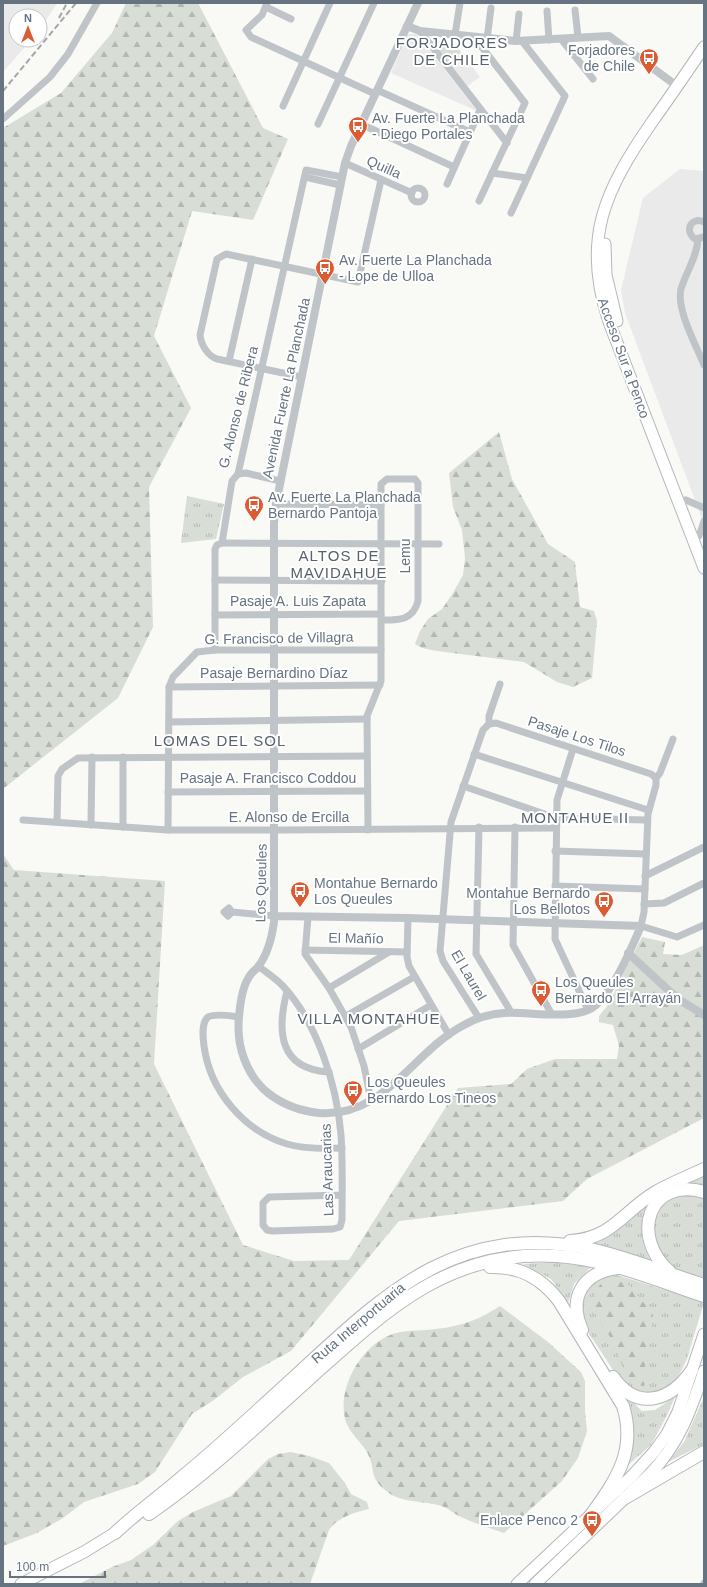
<svg xmlns="http://www.w3.org/2000/svg" width="707" height="1587" font-family="Helvetica,sans-serif">
<style>
.built{fill:#e9eae9}
.grass{fill:url(#grass-tufts)}
.forest{fill:url(#forest-firs)}
.lines{fill:none;stroke-linecap:round;stroke-linejoin:round}
.primary-casing{stroke:#b3b8bc;stroke-width:13}
.trunk-casing{stroke:#b3b7bb;stroke-width:13}
.motorway-casing{stroke:#b3b7bb;stroke-width:14}
.minor{stroke:#bfc4c8;stroke-width:7}
.tertiary{stroke:#bfc4c8;stroke-width:8}
.primary{stroke:#fff;stroke-width:11}
.trunk{stroke:#fff;stroke-width:11}
.motorway{stroke:#fff;stroke-width:12}
.rail{stroke:#a1a8ad;stroke-width:2;stroke-dasharray:6 3;stroke-linecap:butt}
.labels{text-anchor:middle;stroke-width:4;stroke-linejoin:round;paint-order:stroke}
.poi-label{font-size:14px;fill:#657480;stroke:#fff;text-anchor:start}
.street-label{font-size:14px;fill:#657480;stroke:#fff}
.neighbourhood-label{font-size:15px;letter-spacing:1px;fill:#57626b;stroke:#fff}
</style>
<defs>
<pattern id="grass-tufts" width="24" height="20" patternUnits="userSpaceOnUse"><rect width="24" height="20" fill="#d8ddd6"/><path d="M3 7l-1-3M5 7V3M7 7l1-3M15 17l-1-3M17 17v-4M19 17l1-3" fill="none" stroke="#b3b8b3"/></pattern>
<pattern id="forest-firs" width="22" height="20" patternUnits="userSpaceOnUse"><rect width="22" height="20" fill="#d8ddd6"/><path d="M5 1l3.5 6h-7zM16 11l3.5 6h-7z" fill="#b3b8b3"/></pattern>
</defs>
<rect width="100%" height="100%" fill="#f9f9f6"/>
<!-- built -->
<g class="built">
<path d="M 3,3 L 57,3 L 40,30 L 40,16 L 16,16 L 16,40 L 31,40 L 3,72 Z"/>
<path d="M 408,34 L 417,34 L 477,111 L 391,73 Z"/>
<path d="M 461,52 L 480,77 L 466,87 L 447,62 Z"/>
<path d="M 680,169 L 704,171 L 704,524 L 625,313 L 621,290 L 643,198 Z"/>
</g>
<!-- grass -->
<g class="grass">
<path d="M 434,40 L 457,47 L 461,52 L 447,62 L 431,42 Z"/>
<path d="M 187,496 L 224,504 L 216,539 L 181,543 Z"/>
<path d="M 704,1173 L 704,1187 L 680,1185 Z"/>
<path d="M 680,1195 L 704,1197 L 704,1278 L 674,1269 L 656,1251 L 653,1220 L 661,1204 Z"/>
<path d="M 652,1198 L 642,1226 L 643,1243 L 650,1260 L 589,1245 L 614,1229 Z"/>
<path d="M 553,1262 L 591,1267 L 574,1284 L 568,1303 L 551,1279 L 523,1264 Z"/>
<path d="M 617,1275 L 704,1302 L 687,1359 L 677,1379 L 662,1392 L 640,1393 L 621,1382 L 586,1329 L 581,1314 L 585,1289 L 600,1278 Z"/>
<path d="M 628,1397 L 642,1411 L 655,1410 L 675,1397 L 666,1417 L 651,1445 L 628,1465 C 635,1437 635,1426 628,1397 Z"/>
<path d="M 704,1397 L 704,1444 L 668,1462 L 684,1442 Z"/>
</g>
<!-- forest -->
<g class="forest">
<path d="M 126,3 L 198,3 L 263,128 L 288,139 L 253,220 L 192,211 L 154,336 L 191,408 L 149,487 L 153,627 L 118,698 L 3,789 L 3,128 L 61,93 L 112,33 Z"/>
<path d="M 499,432 L 512,479 L 548,544 L 575,562 L 580,607 L 594,611 L 597,621 L 592,678 L 573,687 L 557,682 L 524,662 L 437,651 L 422,648 L 415,644 L 420,631 L 428,619 L 442,609 L 453,593 L 463,575 L 465,558 L 462,530 L 453,507 L 449,473 Z"/>
<path d="M 3,854 L 14,870 L 165,881 L 154,1064 L 243,1245 L 294,1261 L 349,1260 L 458,1088 L 511,1084 L 527,1069 L 555,1059 L 617,1059 L 619,1046 L 613,1025 L 599,1022 L 599,1016 L 608,1005 L 642,937 L 665,942 L 663,954 L 682,955 L 704,945 L 704,1118 L 587,1179 L 563,1201 L 399,1221 L 291,1351 L 243,1377 L 214,1400 L 192,1414 L 155,1472 L 138,1484 L 84,1502 L 63,1518 L 37,1533 L 3,1546 Z"/>
<path d="M 605,1280 L 617,1280 L 630,1286 L 653,1314 L 651,1337 L 645,1361 L 646,1380 L 644,1386 L 636,1385 C 622,1374 621,1357 613,1342 C 608,1332 599,1324 595,1313 C 591,1304 596,1285 605,1280 Z"/>
<path d="M 500,1306 L 548,1342 L 581,1372 L 585,1381 L 585,1411 L 587,1431 L 578,1458 L 562,1481 L 504,1533 C 490,1528 473,1523 459,1516 C 454,1514 449,1509 444,1507 C 426,1500 405,1504 389,1493 C 367,1477 377,1471 367,1452 C 361,1442 350,1433 346,1422 C 336,1391 359,1349 388,1336 C 400,1330 414,1331 426,1330 C 457,1327 474,1323 500,1306 Z"/>
<path d="M 291,1452 L 309,1456 L 329,1463 L 345,1483 L 351,1494 L 367,1502 L 369,1509 C 353,1513 338,1517 329,1530 L 310,1584 L 79,1584 L 112,1567 L 131,1560 L 153,1545 L 178,1521 L 193,1512 L 231,1496 L 268,1459 L 278,1454 Z"/>
</g>
<g class="lines">
<!-- primary casing -->
<g class="primary-casing">
<g id="primary">
<path d="M 704,47 C 687,72 670,97 652,122 C 605,190 581,239 609,322 L 704,568"/>
<path d="M 605,244 L 606,275 L 617,321"/>
</g>
</g>
<!-- trunk casing -->
<g class="trunk-casing">
<g id="trunk">
<path d="M 21,1584 L 84,1552 L 115,1533"/>
<path d="M 517,1584 L 631,1477 L 654,1452 L 667,1434 L 678,1412 L 704,1334"/>
<path d="M 535,1584 L 650,1474 C 679,1444 691,1410 704,1371"/>
</g>
</g>
<!-- motorway casing -->
<g class="motorway-casing">
<g id="motorway">
<path d="M 570,1241 C 611,1239 622,1213 654,1193 C 669,1184 687,1177 704,1169"/>
<path d="M 490,1267 C 519,1266 541,1277 559,1301 L 623,1406 C 637,1451 616,1480 591,1515"/>
<path d="M 670,1272 C 629,1236 649,1176 704,1192"/>
<path d="M 582,1330 C 568,1298 582,1273 617,1268"/>
<path d="M 613,1377 C 637,1412 671,1401 692,1370"/>
<path d="M 625,1498 L 704,1452"/>
<path d="M 149,1514 C 206,1475 257,1426 308,1380 C 383,1313 447,1249 556,1256 C 607,1259 656,1280 704,1296"/>
<path d="M 115,1533 C 136,1513 160,1496 182,1477 C 215,1450 247,1420 279,1391 C 374,1305 448,1219 591,1249 C 630,1258 666,1273 704,1285"/>
</g>
</g>
<!-- minor -->
<g class="minor">
<path d="M 267,3 L 262,15 L 246,30 L 251,37 L 375,94"/>
<path d="M 266,7 L 291,19"/>
<path d="M 575,10 L 578,37"/>
<path d="M 547,11 L 549,40"/>
<path d="M 420,31 L 507,143"/>
<path d="M 455,35 L 460,3"/>
<path d="M 474,37 L 525,103 L 479,201"/>
<path d="M 487,39 L 491,8"/>
<path d="M 561,39 L 593,79"/>
<path d="M 516,41 L 519,14"/>
<path d="M 377,90 L 470,132"/>
<path d="M 283,106 L 330,3"/>
<path d="M 3,119 L 50,77 L 68,54 L 97,3"/>
<path d="M 318,124 L 374,3"/>
<path d="M 361,124 L 454,167"/>
<path d="M 345,163 L 412,193"/>
<path d="M 492,173 L 527,178"/>
<path d="M 305,177 L 340,185"/>
<path d="M 447,184 L 480,110"/>
<circle cx="418" cy="195" r="7"/>
<path d="M 511,213 L 565,96 L 522,41"/>
<path d="M 704,222 C 691,216 684,231 695,239 L 704,237"/>
<path d="M 698,239 C 697,257 686,272 681,289 C 676,309 696,345 704,365"/>
<path d="M 229,361 L 252,259"/>
<path d="M 302,377 L 217,359 C 208,356 201,345 200,335 L 217,259 L 226,254 L 358,282 L 381,180"/>
<path d="M 238,474 L 246,473 L 280,481"/>
<path d="M 686,500 L 704,508"/>
<path d="M 276,504 L 381,505"/>
<path d="M 699,536 L 704,521"/>
<path d="M 222,543 L 439,544"/>
<path d="M 215,580 L 382,581"/>
<path d="M 215,615 L 381,614"/>
<path d="M 215,650 L 215,549 L 217,545 L 222,543 L 232,481 L 238,474 L 306,170 L 342,177"/>
<path d="M 169,687 L 380,685"/>
<path d="M 169,722 L 367,719"/>
<path d="M 489,724 L 496,723 L 651,774 L 656,778"/>
<path d="M 489,724 L 489,716 L 500,684"/>
<path d="M 673,739 L 660,773 L 656,778 L 656,785 L 648,814 L 644,912 L 641,926 L 677,937 L 704,925"/>
<path d="M 573,749 L 557,800 L 555,939 L 588,1010"/>
<path d="M 474,754 L 648,810"/>
<path d="M 123,757 L 123,827"/>
<path d="M 463,786 L 556,818 L 647,820"/>
<path d="M 168,792 L 367,791"/>
<path d="M 23,820 L 168,830 L 286,830 L 556,828"/>
<path d="M 57,822 L 58,776 L 62,769 L 78,758 L 367,756"/>
<path d="M 91,825 L 92,757"/>
<path d="M 479,827 L 476,954 L 511,1012"/>
<path d="M 515,827 L 513,945 L 551,1013"/>
<path d="M 168,830 L 169,687 L 173,677 L 197,652 L 215,650 L 381,650"/>
<path d="M 368,830 L 367,716 L 381,681 L 381,484 L 387,479 L 415,479 L 418,483 L 418,601 C 413,621 398,620 381,620"/>
<path d="M 555,851 L 646,854"/>
<path d="M 645,876 L 704,847"/>
<path d="M 555,886 L 645,889"/>
<path d="M 644,904 L 664,903 L 704,883"/>
<path d="M 232,912 L 228,916 L 224,912 L 229,908 L 232,912 L 274,916"/>
<path d="M 308,917 L 305,954 L 329,988 L 351,1027 L 364,1066 L 371,1101"/>
<path d="M 408,918 L 407,957 L 409,966 L 449,1035"/>
<path d="M 305,950 L 407,952"/>
<path d="M 258,966 C 266,972 275,978 282,985 C 317,1022 337,1085 341,1135 C 343,1163 342,1192 342,1220 L 340,1227 L 333,1229 L 272,1231 L 267,1230 L 263,1225 L 263,1203 L 269,1197 L 342,1195"/>
<path d="M 329,988 L 389,952"/>
<path d="M 287,991 C 277,1030 278,1069 329,1072"/>
<path d="M 346,1016 L 414,977"/>
<path d="M 239,1017 C 231,1016 216,1013 208,1017 C 201,1023 203,1038 204,1046 C 210,1091 244,1131 287,1144 C 305,1149 323,1149 342,1148"/>
<path d="M 479,1018 L 443,961 L 440,951 L 451,822 L 483,730 L 489,724"/>
<path d="M 358,1049 L 431,1005"/>
<path d="M 704,1584 L 704,1583"/>
</g>
<!-- tertiary -->
<g class="tertiary">
<path d="M 407,26 L 420,31 L 516,41 L 609,36 L 677,86"/>
<path d="M 274,916 L 408,918 L 641,926 C 630,951 616,986 596,1005 C 577,1022 529,1011 504,1013 C 490,1014 476,1018 464,1025 C 412,1052 385,1118 319,1113 C 300,1111 282,1104 268,1093 C 246,1075 236,1045 239,1017 C 240,1005 242,987 249,977 C 251,973 255,970 258,967 C 267,955 272,937 274,922 L 274,523 L 276,504 L 345,163 L 351,146 L 418,3"/>
<path d="M 628,953 L 678,999 L 704,1015"/>
</g>
<!-- primary -->
<use href="#primary" class="primary"/>
<!-- trunk -->
<use href="#trunk" class="trunk"/>
<!-- motorway -->
<use href="#motorway" class="motorway"/>
<!-- rail -->
<g class="rail">
<path d="M 59,18 L 67,3"/>
<path d="M 3,91 L 76,3"/>
</g>
</g>
<!-- icons -->
<defs>
<g id="bus-pin" transform="scale(1)"><path d="M0 17L-7.5 6A9.5 9.5 0 1 1 7.5 6Z" fill="#da5c34" stroke="#fff"/><path d="M-5-6H5V4H4V6H2V4H-2V6H-4V4H-5ZM-3.5-4V0h7V-4ZM-3.5 1.2v1.5H-2V1.2ZM2 1.2v1.5H3.5V1.2Z" fill="#fff"/></g>
</defs>
<g fill-rule="evenodd">
<use href="#bus-pin" x="649" y="58"/>
<use href="#bus-pin" x="358" y="126"/>
<use href="#bus-pin" x="325" y="268"/>
<use href="#bus-pin" x="254" y="505"/>
<use href="#bus-pin" x="300" y="891"/>
<use href="#bus-pin" x="604" y="901"/>
<use href="#bus-pin" x="541" y="990"/>
<use href="#bus-pin" x="353" y="1090"/>
<use href="#bus-pin" x="592" y="1520"/>
</g>
<g class="labels">
<!-- poi labels -->
<g class="poi-label">
<text x="635" y="55" text-anchor="end">Forjadores<tspan x="635" dy="16">de Chile</tspan></text>
<text x="372" y="123">Av. Fuerte La Planchada<tspan x="372" dy="16">- Diego Portales</tspan></text>
<text x="339" y="265">Av. Fuerte La Planchada<tspan x="339" dy="16">- Lope de Ulloa</tspan></text>
<text x="268" y="502">Av. Fuerte La Planchada<tspan x="268" dy="16">Bernardo Pantoja</tspan></text>
<text x="314" y="888">Montahue Bernardo<tspan x="314" dy="16">Los Queules</tspan></text>
<text x="590" y="898" text-anchor="end">Montahue Bernardo<tspan x="590" dy="16">Los Bellotos</tspan></text>
<text x="555" y="987">Los Queules<tspan x="555" dy="16">Bernardo El Arrayán</tspan></text>
<text x="367" y="1087">Los Queules<tspan x="367" dy="16">Bernardo Los Tineos</tspan></text>
<text x="578" y="1525" text-anchor="end">Enlace Penco 2</text>
</g>
<!-- street labels -->
<g class="street-label">
<text transform="translate(384 167) rotate(24)" y="5">Quilla</text>
<text transform="translate(624 358) rotate(70)" y="5">Acceso Sur a Penco</text>
<text transform="translate(286 388) rotate(-78)" y="5">Avenida Fuerte La Planchada</text>
<text transform="translate(238 407) rotate(-76)" y="5">G. Alonso de Ribera</text>
<text transform="translate(405 556) rotate(-90)" y="5">Lemu</text>
<text x="298" y="606">Pasaje A. Luis Zapata</text>
<text transform="translate(279 638) rotate(-1)" y="5">G. Francisco de Villagra</text>
<text x="274" y="678">Pasaje Bernardino Díaz</text>
<text transform="translate(577 736) rotate(18)" y="5">Pasaje Los Tilos</text>
<text x="268" y="783">Pasaje A. Francisco Coddou</text>
<text x="289" y="822">E. Alonso de Ercilla</text>
<text transform="translate(261 883) rotate(-89)" y="5">Los Queules</text>
<text transform="translate(356 938) rotate(1)" y="5">El Mañío</text>
<text transform="translate(469 975) rotate(60)" y="5">El Laurel</text>
<text transform="translate(327 1170) rotate(-92)" y="5">Las Araucarias</text>
<text transform="translate(358 1323) rotate(-40)" y="5">Ruta Interportuaria</text>
</g>
<!-- neighbourhood labels -->
<g class="neighbourhood-label">
<text x="452" y="48">FORJADORES<tspan x="452" dy="17">DE CHILE</tspan></text>
<text x="339" y="561">ALTOS DE<tspan x="339" dy="17">MAVIDAHUE</tspan></text>
<text x="220" y="746">LOMAS DEL SOL</text>
<text x="575" y="823">MONTAHUE II</text>
<text x="369" y="1024">VILLA MONTAHUE</text>
</g>
</g>
<!-- border -->
<rect width="707" height="1587" fill="none" stroke="#657480" stroke-width="8"/>
<!-- north arrow -->
<g transform="translate(28 28)"><circle r="19" fill="#ffffff" stroke="#c1c7cc"/>
<path d="M0-3L7 15L0 10L-7 15Z" fill="#da5c34"/>
<text y="-6" font-size="11" font-weight="bold" text-anchor="middle" fill="#657480">N</text>
</g>
<!-- scale -->
<path d="M10 1571v6h95v-6" fill="none" stroke="#657480" stroke-width="2"/>
<text x="16" y="1571" font-size="12" fill="#657480" stroke="#ffffff" stroke-width="3" paint-order="stroke">100 m</text>
</svg>
